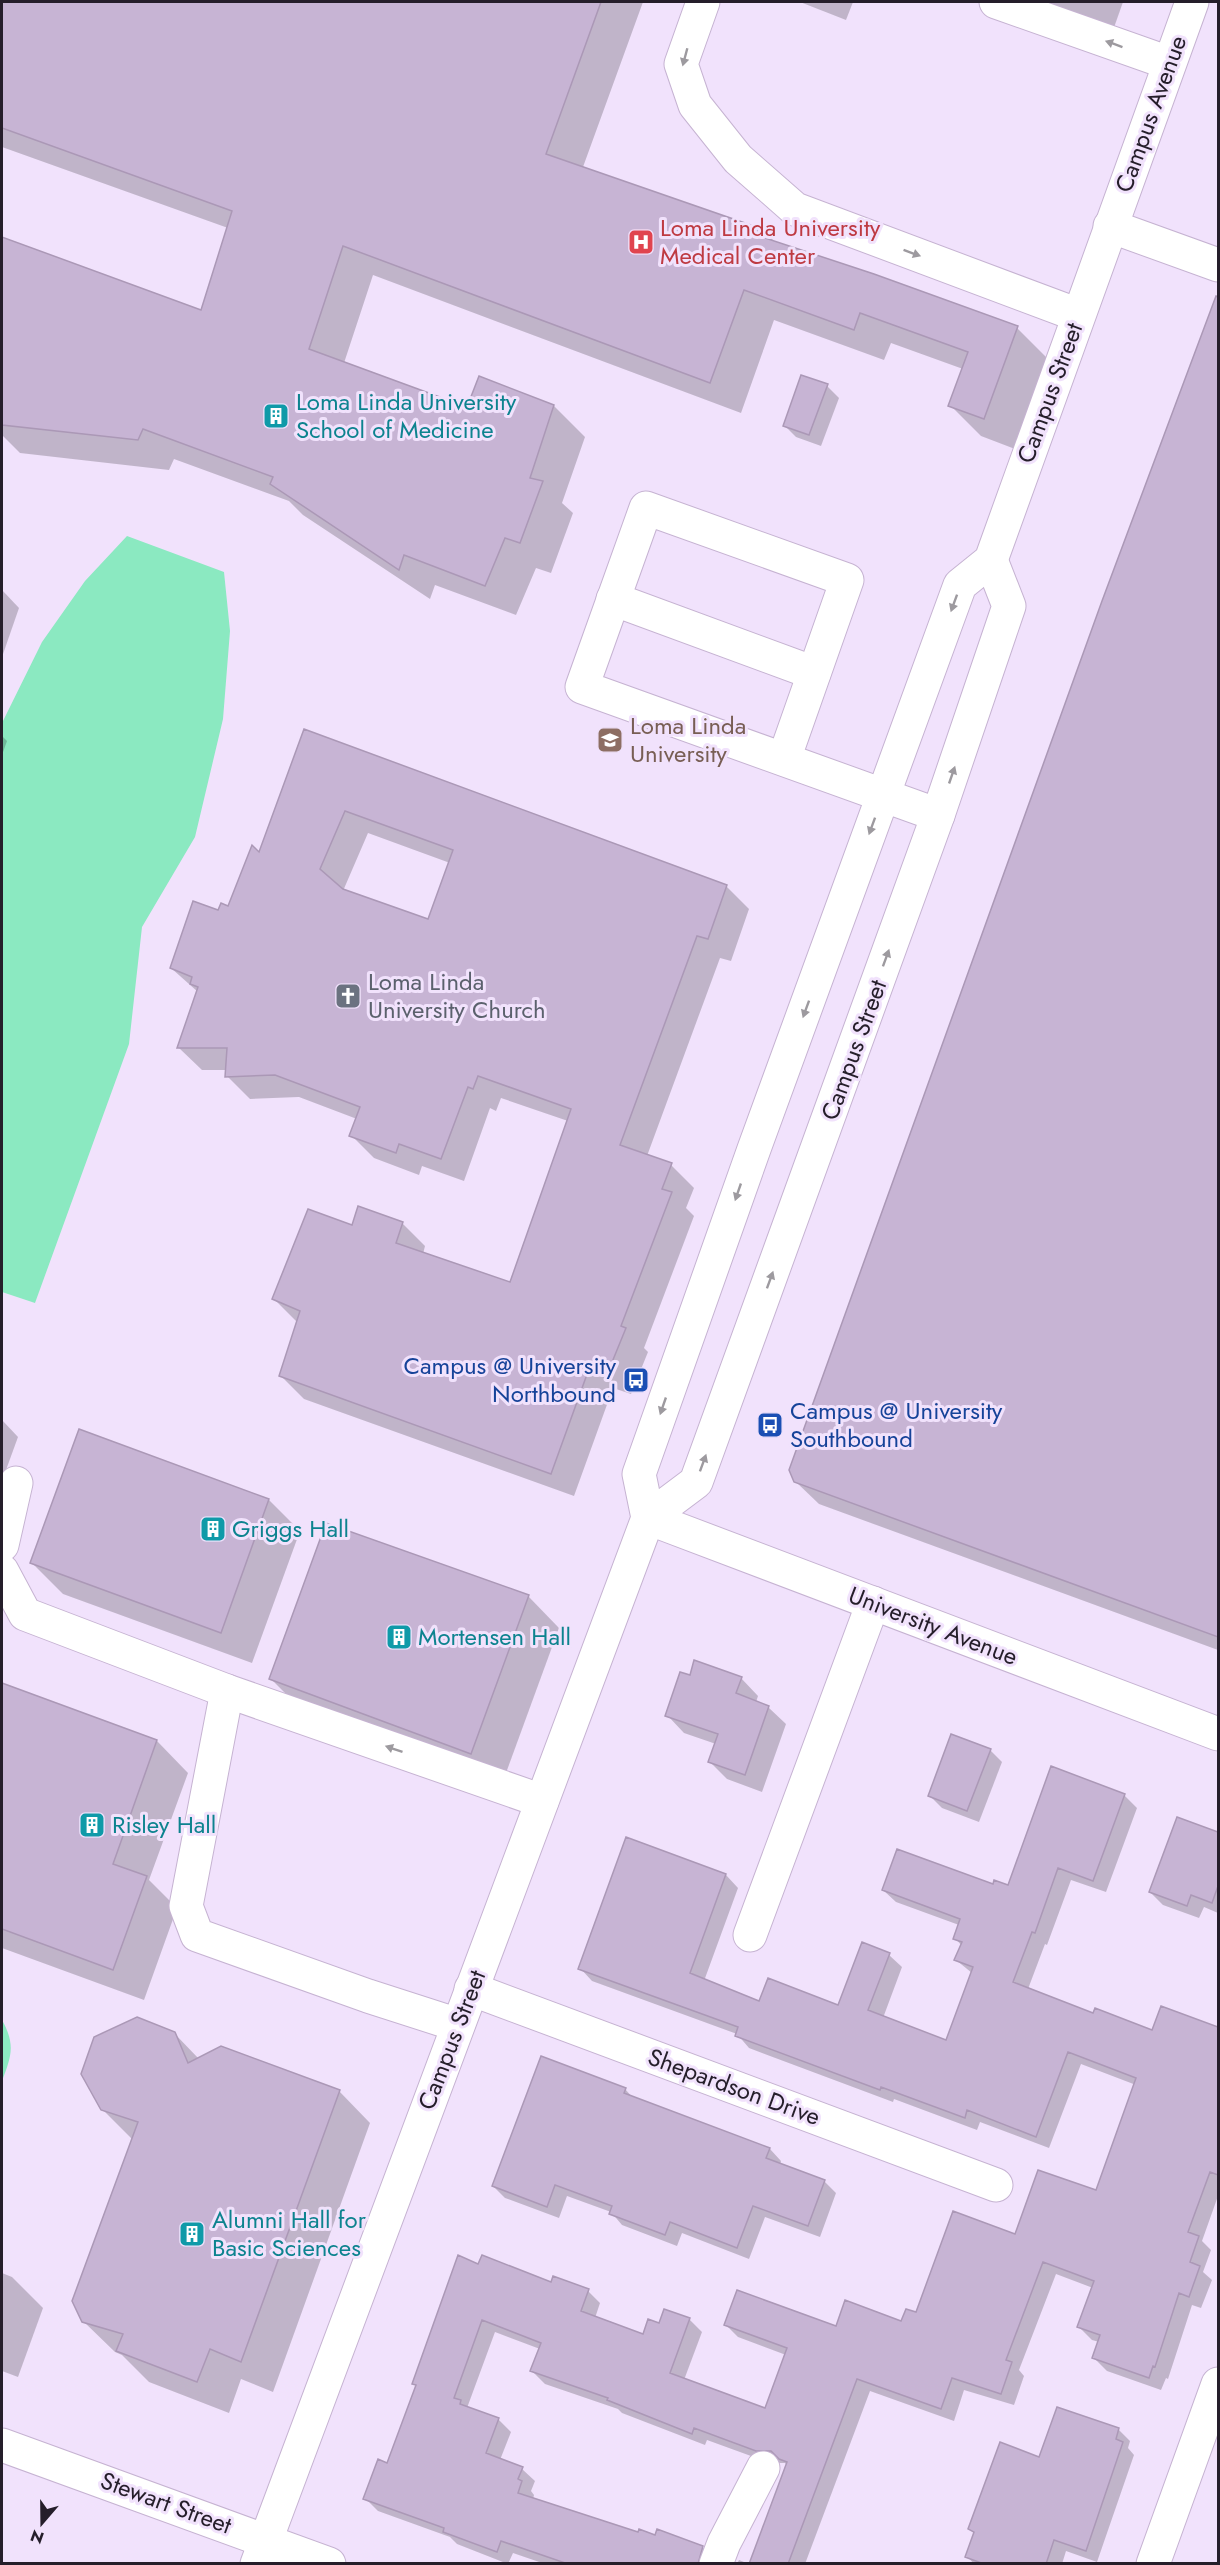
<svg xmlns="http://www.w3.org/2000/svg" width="1220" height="2565" font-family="Jost,sans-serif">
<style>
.green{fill:#8be9c1}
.shadow{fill:#0003;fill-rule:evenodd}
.building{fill:#c7b4d4;stroke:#ab98b6;stroke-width:1.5;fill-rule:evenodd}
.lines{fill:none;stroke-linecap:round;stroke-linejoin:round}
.minor-casing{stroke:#c6b3d2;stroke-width:35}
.minor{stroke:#fff;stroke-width:33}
.oneway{fill:#9d9a9f}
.labels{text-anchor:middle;stroke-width:6;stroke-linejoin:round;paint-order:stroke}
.street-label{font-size:24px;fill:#251e2a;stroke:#f1e2fc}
.health-label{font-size:24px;fill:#be3a42;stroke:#f1e2fc;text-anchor:start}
.culture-label{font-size:24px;fill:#0d838f;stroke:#f1e2fc;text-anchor:start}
.education-label{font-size:24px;fill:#785e54;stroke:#f1e2fc;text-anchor:start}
.worship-label{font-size:24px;fill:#5b616d;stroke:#f1e2fc;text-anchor:start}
.transit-label{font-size:24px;fill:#164399;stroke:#f1e2fc;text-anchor:end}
</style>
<rect width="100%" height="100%" fill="#f1e2fc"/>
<!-- green -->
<g class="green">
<path d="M 127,536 L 224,572 L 230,631 L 223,719 L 195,837 L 142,927 L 129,1044 L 35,1303 L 2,1292 L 2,723 L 42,642 L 85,581 Z"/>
<path d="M 2,2020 C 16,2045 11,2057 2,2081 Z"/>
</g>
<!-- shadow -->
<g class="shadow">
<path d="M 2,2 L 643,2 L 583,167 L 764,231 L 776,243 L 1017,328 L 1048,359 L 1015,449 L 981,436 L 950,405 L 963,369 L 891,343 L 884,360 L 774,320 L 741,413 L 373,275 L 344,363 L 468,409 L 554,406 L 585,437 L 562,503 L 573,513 L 551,573 L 536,568 L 516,615 L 435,585 L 430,599 L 303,515 L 289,501 L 174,459 L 169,470 L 20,453 L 2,435 L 2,239 L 202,312 L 228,228 L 2,147 Z"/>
<path d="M 800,2 L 853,2 L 846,20 Z"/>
<path d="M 1012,2 L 1123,2 L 1111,36 Z"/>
<path d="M 1202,337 L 1218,343 L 1218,1650 L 819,1504 L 795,1481 Z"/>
<path d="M 827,386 L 839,398 L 821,446 L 796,437 L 784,425 Z"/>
<path d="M 2,590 L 19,608 L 2,657 Z"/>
<path d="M 305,731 L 726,886 L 749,909 L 731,961 L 720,958 L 647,1156 L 671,1165 L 694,1188 L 686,1208 L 694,1216 L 644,1348 L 648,1352 L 631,1394 L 613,1388 L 574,1496 L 304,1399 L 281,1376 L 298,1323 L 274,1299 L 353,1227 L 402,1223 L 425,1246 L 423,1254 L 511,1284 L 568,1121 L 501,1098 L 496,1111 L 490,1108 L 464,1181 L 422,1166 L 419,1175 L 374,1158 L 351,1135 L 357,1119 L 299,1097 L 250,1099 L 227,1076 L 227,1070 L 202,1070 L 179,1048 L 198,992 L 171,968 L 219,912 L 229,908 L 259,854 ZM 368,833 L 450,863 L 429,921 L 343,891 Z"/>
<path d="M 2,736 L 7,741 L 2,755 Z"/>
<path d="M 2,1420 L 18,1437 L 2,1481 Z"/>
<path d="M 80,1431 L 269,1500 L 300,1531 L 252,1663 L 63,1594 L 32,1563 Z"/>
<path d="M 528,1596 L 559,1628 L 502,1784 L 302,1710 L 271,1679 Z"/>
<path d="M 690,1677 L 741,1678 L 758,1696 L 756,1702 L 768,1707 L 786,1724 L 762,1792 L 727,1779 L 710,1762 L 716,1744 L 684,1733 L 667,1715 Z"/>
<path d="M 2,1685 L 157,1741 L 188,1773 L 149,1880 L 177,1908 L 144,2000 L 2,1948 Z"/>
<path d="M 990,1750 L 1002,1762 L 979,1822 L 942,1808 L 930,1796 Z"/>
<path d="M 1124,1795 L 1137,1808 L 1106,1892 L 1071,1880 L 1047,1945 L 1045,1944 L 1028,1989 L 1094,2015 L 1153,2031 L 1161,2008 L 1218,2028 L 1218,2196 L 1202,2241 L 1211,2250 L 1203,2272 L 1212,2280 L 1201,2308 L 1192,2305 L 1168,2379 L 1166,2378 L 1161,2390 L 1107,2371 L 1094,2358 L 1099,2342 L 1092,2340 L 1079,2327 L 1093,2288 L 1056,2274 L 1019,2370 L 1024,2376 L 1014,2405 L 964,2390 L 954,2421 L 870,2391 L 805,2564 L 750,2564 L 787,2465 L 785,2463 L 770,2463 L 707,2440 L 705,2445 L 622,2413 L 618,2409 L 545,2384 L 532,2371 L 540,2349 L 495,2332 L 467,2408 L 498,2419 L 511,2432 L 500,2460 L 522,2469 L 535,2481 L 531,2491 L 534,2495 L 533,2499 L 639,2534 L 702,2547 L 715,2559 L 714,2564 L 545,2564 L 513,2553 L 508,2564 L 457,2544 L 450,2537 L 378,2511 L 365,2498 L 388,2465 L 417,2387 L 414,2384 L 479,2266 L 588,2291 L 600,2303 L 595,2318 L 644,2336 L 660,2325 L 689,2319 L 702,2332 L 684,2380 L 766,2410 L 786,2355 L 738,2337 L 726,2325 L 837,2328 L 902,2323 L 917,2314 L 1016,2235 L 1097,2192 L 1136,2085 L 1081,2064 L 1049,2148 L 980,2122 L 977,2130 L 894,2099 L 893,2102 L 749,2048 L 737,2034 L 592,1981 L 580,1968 L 726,1875 L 738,1888 L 704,1981 L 760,2003 L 839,2007 L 889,1955 L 902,1967 L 883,2018 L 947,2042 L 972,1973 L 956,1960 L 962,1946 L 955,1938 L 959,1925 L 896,1902 L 883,1890 L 1009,1887 Z"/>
<path d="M 1178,1819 L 1218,1834 L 1218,1913 L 1204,1907 L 1199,1918 L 1163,1905 L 1150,1892 Z"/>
<path d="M 174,2033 L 199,2059 L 339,2091 L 370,2123 L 273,2392 L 241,2379 L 229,2413 L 149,2382 L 122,2355 L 115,2352 L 83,2321 L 133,2140 L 102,2109 Z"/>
<path d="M 625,2089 L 634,2099 L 770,2149 L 781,2161 L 780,2165 L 824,2181 L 836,2193 L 820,2237 L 765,2217 L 749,2259 L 682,2233 L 677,2246 L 622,2225 L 611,2212 L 567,2196 L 559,2218 L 505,2198 L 493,2186 Z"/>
<path d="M 2,2273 L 12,2277 L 43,2308 L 18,2377 L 2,2371 Z"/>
<path d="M 1118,2429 L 1130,2441 L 1128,2448 L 1134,2455 L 1097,2562 L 1066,2551 L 1062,2564 L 974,2564 L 967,2556 L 975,2534 L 970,2529 Z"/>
<path d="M 739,2560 L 749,2564 L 737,2564 Z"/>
</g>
<!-- building -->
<g class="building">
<path d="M 2,2 L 601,2 L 546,154 L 765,230 L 762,237 L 874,274 L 1018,326 L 984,419 L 948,406 L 968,352 L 860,313 L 854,330 L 744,290 L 710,383 L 343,246 L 309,349 L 467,407 L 479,376 L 554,405 L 530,478 L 543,481 L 520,543 L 505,538 L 485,586 L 404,555 L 399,570 L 270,484 L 273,477 L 143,429 L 138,440 L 2,425 L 2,237 L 201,310 L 232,211 L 2,128 Z"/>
<path d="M 1216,296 L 1218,297 L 1218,1637 L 794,1482 L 789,1470 L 1102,601 Z"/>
<path d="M 801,375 L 828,384 L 809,435 L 783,426 Z"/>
<path d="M 304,729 L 727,885 L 708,939 L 697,936 L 620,1145 L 672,1163 L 662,1189 L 672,1192 L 621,1326 L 626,1328 L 608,1372 L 590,1366 L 551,1474 L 279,1376 L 300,1311 L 272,1299 L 308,1209 L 352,1225 L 358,1206 L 403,1222 L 396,1243 L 510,1282 L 571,1109 L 478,1076 L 473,1089 L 468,1087 L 441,1159 L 399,1144 L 396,1153 L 349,1136 L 360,1107 L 275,1075 L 225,1077 L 227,1048 L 177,1048 L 198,987 L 190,984 L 192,977 L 170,968 L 193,901 L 218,910 L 221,903 L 228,906 L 252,845 L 259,852 ZM 345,811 L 453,850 L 428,919 L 343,889 L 320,869 Z"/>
<path d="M 79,1429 L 269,1499 L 221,1633 L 30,1563 Z"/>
<path d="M 326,1523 L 529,1595 L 471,1754 L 269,1679 Z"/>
<path d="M 694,1660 L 742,1677 L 736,1693 L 769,1706 L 745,1775 L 708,1762 L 718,1734 L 665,1716 L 680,1672 L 690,1675 Z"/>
<path d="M 2,1683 L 157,1740 L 113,1864 L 147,1876 L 113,1970 L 2,1929 Z"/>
<path d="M 951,1734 L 991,1749 L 967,1811 L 928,1796 Z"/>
<path d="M 1051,1766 L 1125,1794 L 1093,1881 L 1058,1868 L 1035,1933 L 1032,1932 L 1013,1982 L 1093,2013 L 1095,2008 L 1152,2030 L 1161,2006 L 1218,2027 L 1218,2175 L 1210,2172 L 1188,2232 L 1199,2236 L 1190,2262 L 1200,2266 L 1189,2297 L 1179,2293 L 1155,2367 L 1153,2366 L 1149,2378 L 1092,2358 L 1100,2335 L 1077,2327 L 1094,2281 L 1043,2262 L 1006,2360 L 1012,2362 L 1001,2394 L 952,2378 L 941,2409 L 857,2379 L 788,2564 L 749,2564 L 787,2462 L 779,2459 L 771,2451 L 756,2451 L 694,2428 L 692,2434 L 607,2400 L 608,2398 L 530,2371 L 541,2343 L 482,2320 L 454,2398 L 461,2400 L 460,2404 L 499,2418 L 486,2453 L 523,2467 L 518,2479 L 522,2481 L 518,2493 L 638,2532 L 639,2529 L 655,2535 L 657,2529 L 703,2546 L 698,2564 L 568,2564 L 501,2541 L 497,2552 L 443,2532 L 444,2528 L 363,2499 L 378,2459 L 387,2463 L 416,2385 L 412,2384 L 458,2255 L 478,2264 L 482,2255 L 551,2282 L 553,2276 L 589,2289 L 581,2311 L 643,2334 L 648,2319 L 659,2323 L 664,2309 L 690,2318 L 670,2373 L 765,2408 L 787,2348 L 724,2325 L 737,2290 L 836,2326 L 845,2300 L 901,2321 L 906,2309 L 916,2312 L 953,2211 L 1015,2234 L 1038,2170 L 1096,2190 L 1136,2078 L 1068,2052 L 1036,2137 L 967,2110 L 965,2118 L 881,2087 L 880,2090 L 735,2036 L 738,2027 L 578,1969 L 626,1837 L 726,1874 L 690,1973 L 759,2001 L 768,1978 L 838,2005 L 862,1942 L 890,1953 L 868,2010 L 946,2040 L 973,1967 L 954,1960 L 962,1942 L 953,1939 L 960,1919 L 882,1890 L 897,1849 L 993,1884 L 994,1880 L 1008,1885 Z"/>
<path d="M 1177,1817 L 1218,1832 L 1218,1886 L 1212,1903 L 1191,1895 L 1187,1906 L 1149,1892 Z"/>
<path d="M 137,2017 L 175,2032 L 188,2063 L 221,2046 L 340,2090 L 241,2362 L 210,2349 L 197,2382 L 116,2351 L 123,2334 L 82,2322 L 72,2301 L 138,2122 L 101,2110 L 81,2074 L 94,2037 Z"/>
<path d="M 541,2056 L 626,2088 L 624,2093 L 770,2148 L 766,2158 L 825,2180 L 808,2226 L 753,2206 L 737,2248 L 670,2222 L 665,2235 L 609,2214 L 612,2206 L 555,2185 L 547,2207 L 492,2186 Z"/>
<path d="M 1057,2407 L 1119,2428 L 1116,2439 L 1123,2442 L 1086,2551 L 1054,2540 L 1046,2564 L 984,2564 L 965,2557 L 974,2532 L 968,2529 L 1000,2442 L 1039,2457 Z"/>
</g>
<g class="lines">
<!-- minor casing -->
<g class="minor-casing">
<g id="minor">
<path d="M 703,2 L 681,64 L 695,105 L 738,159 L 795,209 L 1078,315"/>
<path d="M 996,2 L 1169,63"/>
<path d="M 1110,226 L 1218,265"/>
<path d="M 613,599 L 814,673"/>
<path d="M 784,759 L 847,580 L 646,508 L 582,687 L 938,815"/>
<path d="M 648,1518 L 696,1482 L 938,815 L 1009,606 L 991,560"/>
<path d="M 648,1518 L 1218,1734"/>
<path d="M 2,1545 L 16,1483"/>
<path d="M 2,1571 L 25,1614 L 227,1691 L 542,1801"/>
<path d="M 227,1691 L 186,1906 L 197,1935 L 368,1996 L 458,2025"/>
<path d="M 750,1935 L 873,1603"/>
<path d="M 471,1989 L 996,2185"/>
<path d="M 2,2445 L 329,2564"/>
<path d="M 257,2564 L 648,1518 L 639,1474 L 754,1149 L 960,585 L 991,560 L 1192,2"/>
<path d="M 716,2564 L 724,2543 L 763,2468"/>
<path d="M 1153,2564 L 1218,2384"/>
</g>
</g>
<!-- minor -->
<use href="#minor" class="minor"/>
</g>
<!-- one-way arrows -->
<defs><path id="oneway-solid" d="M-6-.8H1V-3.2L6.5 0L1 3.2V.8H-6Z" transform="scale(1.5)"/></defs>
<g class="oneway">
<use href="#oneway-solid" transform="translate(1114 44) rotate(-160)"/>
<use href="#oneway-solid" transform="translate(685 57) rotate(105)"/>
<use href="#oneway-solid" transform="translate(912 253) rotate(20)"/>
<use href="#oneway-solid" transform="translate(954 603) rotate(110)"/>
<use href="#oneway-solid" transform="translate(952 775) rotate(-71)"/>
<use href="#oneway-solid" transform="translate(872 826) rotate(110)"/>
<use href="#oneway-solid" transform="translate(886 958) rotate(-70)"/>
<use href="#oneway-solid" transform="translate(806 1009) rotate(110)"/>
<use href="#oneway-solid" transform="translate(738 1192) rotate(109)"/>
<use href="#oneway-solid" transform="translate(770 1280) rotate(-70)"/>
<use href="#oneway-solid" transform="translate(663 1406) rotate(109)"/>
<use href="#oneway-solid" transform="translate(703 1463) rotate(-70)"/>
<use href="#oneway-solid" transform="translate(394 1749) rotate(-161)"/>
</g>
<!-- icons -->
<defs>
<g id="hospital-square" transform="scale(1.35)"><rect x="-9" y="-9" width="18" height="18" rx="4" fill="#e0444e" stroke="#f1e2fc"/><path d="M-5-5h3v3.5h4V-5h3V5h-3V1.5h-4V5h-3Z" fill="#fff"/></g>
<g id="building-square" transform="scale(1.35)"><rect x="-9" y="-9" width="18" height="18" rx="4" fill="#0f9aa8" stroke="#f1e2fc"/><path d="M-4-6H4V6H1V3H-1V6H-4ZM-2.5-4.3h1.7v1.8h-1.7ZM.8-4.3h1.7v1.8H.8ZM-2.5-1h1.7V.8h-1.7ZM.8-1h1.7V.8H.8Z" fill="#fff"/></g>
<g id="university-square" transform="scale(1.35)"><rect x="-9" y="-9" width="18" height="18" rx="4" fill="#8d6e63" stroke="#f1e2fc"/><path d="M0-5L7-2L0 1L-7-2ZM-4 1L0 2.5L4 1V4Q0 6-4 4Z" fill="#fff"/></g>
<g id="church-square" transform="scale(1.35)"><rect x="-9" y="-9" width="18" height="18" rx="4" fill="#6b7280" stroke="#f1e2fc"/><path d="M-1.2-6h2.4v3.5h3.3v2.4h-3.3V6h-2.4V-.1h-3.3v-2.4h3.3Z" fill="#fff"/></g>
<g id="bus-square" transform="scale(1.35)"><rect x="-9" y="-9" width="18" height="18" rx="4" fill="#1a4fb4" stroke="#f1e2fc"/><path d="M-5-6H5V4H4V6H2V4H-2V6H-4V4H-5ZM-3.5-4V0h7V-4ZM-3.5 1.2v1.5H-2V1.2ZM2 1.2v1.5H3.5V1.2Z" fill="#fff"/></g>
</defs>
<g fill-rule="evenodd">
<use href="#hospital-square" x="641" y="242"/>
<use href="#building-square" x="276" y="416"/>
<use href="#university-square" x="610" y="740"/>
<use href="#church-square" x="348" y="996"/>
<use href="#bus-square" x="636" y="1380"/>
<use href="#bus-square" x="770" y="1425"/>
<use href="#building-square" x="213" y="1529"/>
<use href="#building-square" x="399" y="1637"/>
<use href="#building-square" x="92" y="1825"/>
<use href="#building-square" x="192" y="2234"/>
</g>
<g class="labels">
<!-- street labels -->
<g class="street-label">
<text transform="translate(1151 114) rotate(-70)" y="8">Campus Avenue</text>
<text transform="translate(1050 393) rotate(-70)" y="8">Campus Street</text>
<text transform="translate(854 1050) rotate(-70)" y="8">Campus Street</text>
<text transform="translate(933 1626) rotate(21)" y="8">University Avenue</text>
<text transform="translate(452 2040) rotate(-69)" y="8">Campus Street</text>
<text transform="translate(734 2087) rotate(20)" y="8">Shepardson Drive</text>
<text transform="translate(166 2503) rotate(20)" y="8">Stewart Street</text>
</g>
<!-- health labels -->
<g class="health-label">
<text x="660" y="236">Loma Linda University<tspan x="660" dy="28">Medical Center</tspan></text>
</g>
<!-- culture labels -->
<g class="culture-label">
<text x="296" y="410">Loma Linda University<tspan x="296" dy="28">School of Medicine</tspan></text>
<text x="232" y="1537">Griggs Hall</text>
<text x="418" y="1645">Mortensen Hall</text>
<text x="112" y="1833">Risley Hall</text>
<text x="212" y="2228">Alumni Hall for<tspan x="212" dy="28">Basic Sciences</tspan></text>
</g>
<!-- education labels -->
<g class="education-label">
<text x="630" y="734">Loma Linda<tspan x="630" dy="28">University</tspan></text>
</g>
<!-- worship labels -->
<g class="worship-label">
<text x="368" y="990">Loma Linda<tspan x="368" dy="28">University Church</tspan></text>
</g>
<!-- transit labels -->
<g class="transit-label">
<text x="616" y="1374">Campus @ University<tspan x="616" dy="28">Northbound</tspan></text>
<text x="790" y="1419" text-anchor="start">Campus @ University<tspan x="790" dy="28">Southbound</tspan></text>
</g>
</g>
<!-- border -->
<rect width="1220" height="2565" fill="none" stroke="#251e2a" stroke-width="6"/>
<!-- north arrow -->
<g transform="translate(42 2523) rotate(200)" stroke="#f1e2fc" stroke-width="4.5" paint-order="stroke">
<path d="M0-4.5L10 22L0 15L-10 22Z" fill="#251e2a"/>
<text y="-9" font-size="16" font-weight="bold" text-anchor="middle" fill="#251e2a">N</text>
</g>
</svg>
